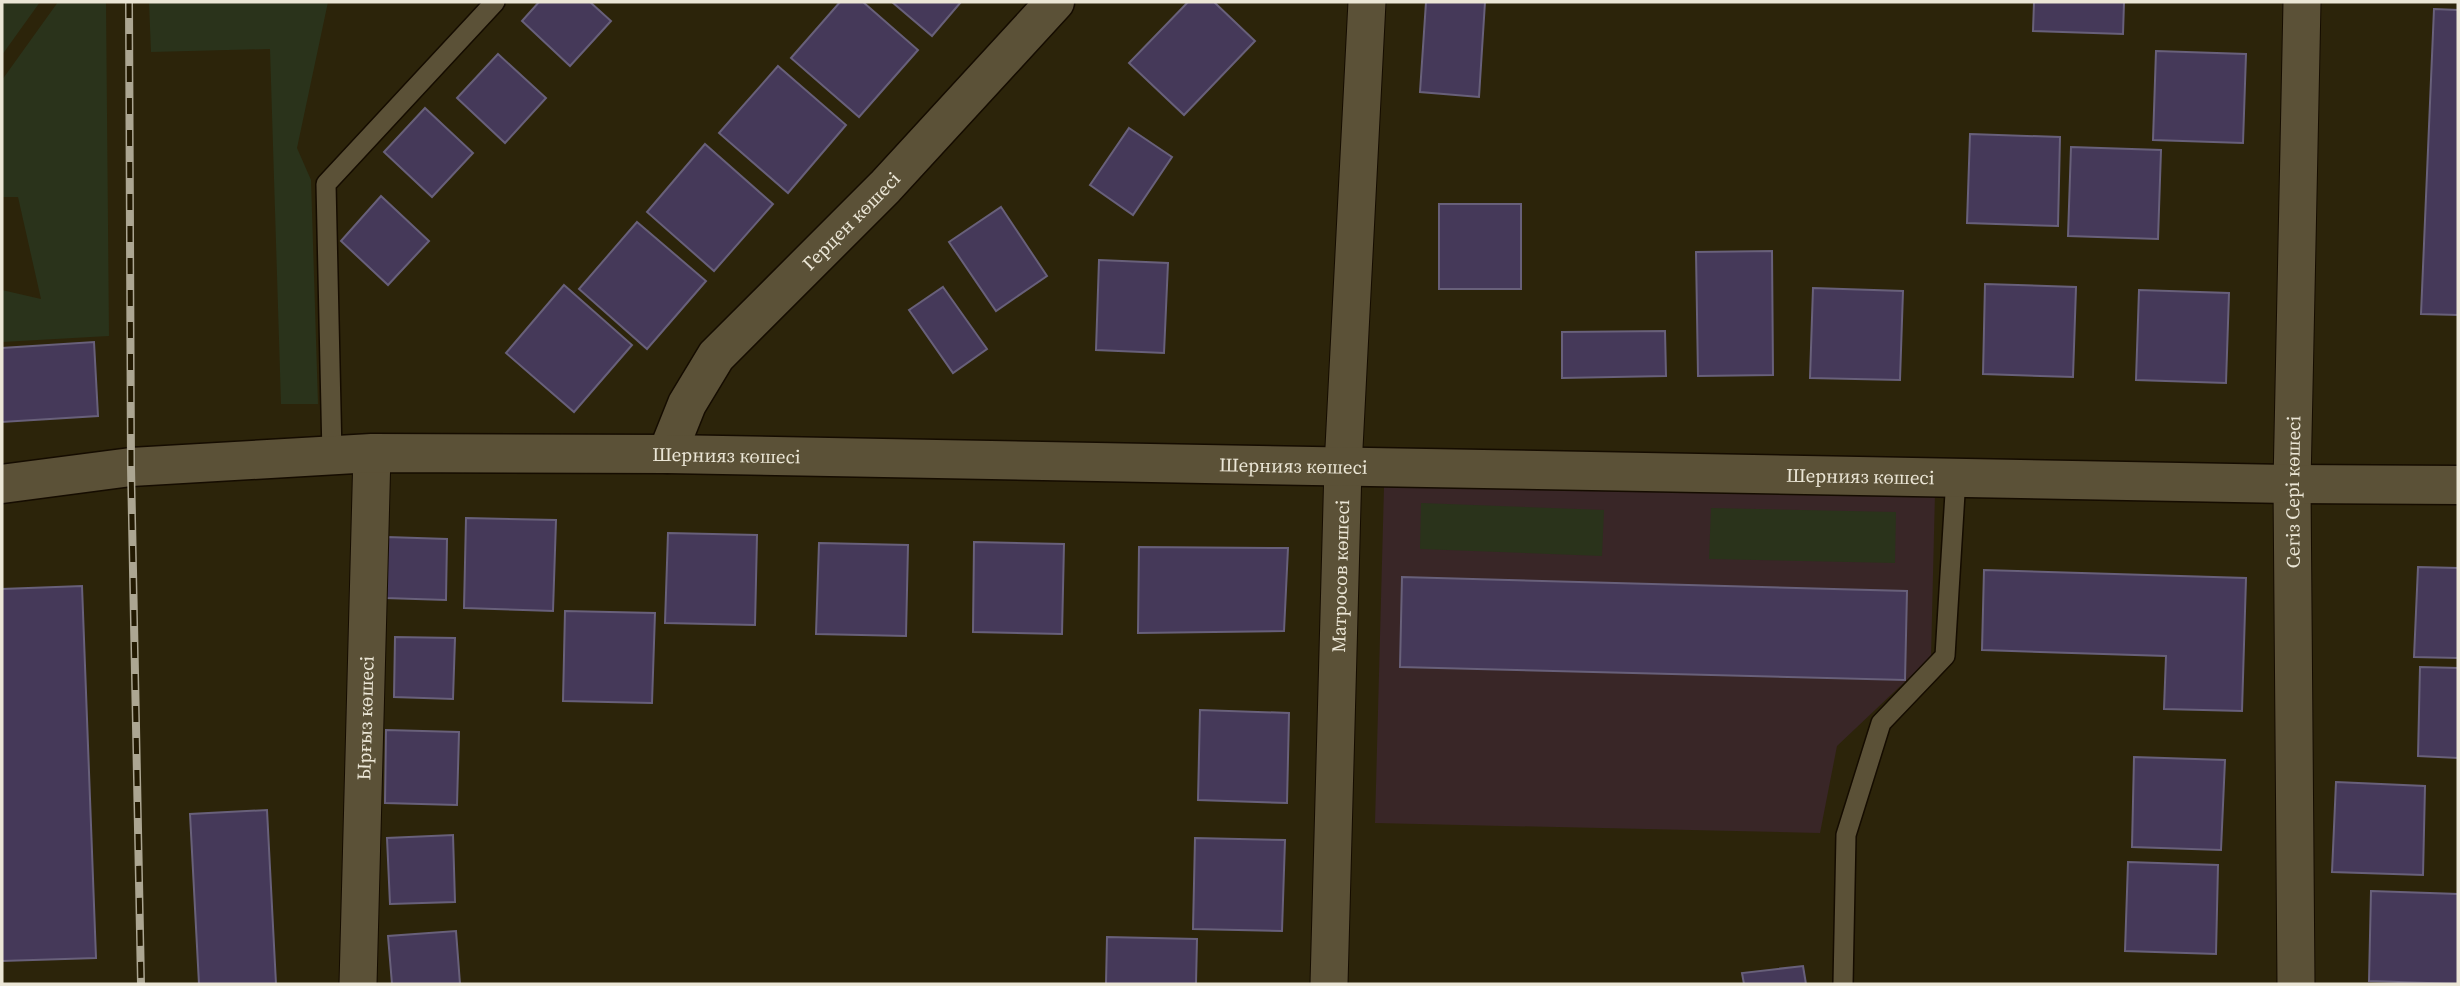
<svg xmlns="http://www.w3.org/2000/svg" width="2460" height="986" font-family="'Source Serif 4',serif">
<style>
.education{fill:#392627}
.green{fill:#2a331b}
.building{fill:#453959;stroke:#68607a;stroke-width:2}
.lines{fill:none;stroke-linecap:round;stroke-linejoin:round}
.lane-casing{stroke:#150c00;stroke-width:22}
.street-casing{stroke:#150c00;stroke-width:39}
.secondary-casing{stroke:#150c00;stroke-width:41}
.lane{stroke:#5b5137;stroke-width:19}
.street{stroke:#5b5137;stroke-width:37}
.secondary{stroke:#5b5137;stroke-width:38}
.rail-casing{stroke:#aca692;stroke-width:8}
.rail{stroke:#231a02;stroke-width:5;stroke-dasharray:16;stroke-linecap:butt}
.labels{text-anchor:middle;stroke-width:5;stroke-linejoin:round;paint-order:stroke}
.street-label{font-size:19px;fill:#ebe6d6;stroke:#231a02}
</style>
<rect width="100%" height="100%" fill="#2c240a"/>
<!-- education -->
<path class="education" d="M 1384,487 L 1935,493 L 1931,657 L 1837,746 L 1820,833 L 1375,823 Z"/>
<!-- green -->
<g class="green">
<path d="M 2,2 L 40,2 L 2,55 Z"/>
<path d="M 58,2 L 106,2 L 109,336 L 2,342 L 2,290 L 41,299 L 18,197 L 2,197 L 2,80 Z"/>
<path d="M 149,2 L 328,2 L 297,148 L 311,180 L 318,404 L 281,404 L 270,49 L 151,52 Z"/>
<path d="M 1421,503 L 1604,510 L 1602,556 L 1420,549 Z"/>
<path d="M 1711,508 L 1896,512 L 1895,563 L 1709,559 Z"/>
</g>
<!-- building -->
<g class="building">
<path d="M 539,2 L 590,2 L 611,21 L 570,66 L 522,21 Z"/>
<path d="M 840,2 L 863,2 L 918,50 L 859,117 L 791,58 Z"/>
<path d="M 892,2 L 961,2 L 932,36 Z"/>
<path d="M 1188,2 L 1214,2 L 1255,41 L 1184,115 L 1129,63 Z"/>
<path d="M 1426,2 L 1485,2 L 1479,97 L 1420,92 Z"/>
<path d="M 2034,2 L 2124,2 L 2123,34 L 2033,31 Z"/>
<path d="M 2434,9 L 2458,10 L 2458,315 L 2421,314 Z"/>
<path d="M 2156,51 L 2246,54 L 2243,143 L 2153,140 Z"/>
<path d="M 498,54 L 546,98 L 505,143 L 457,98 Z"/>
<path d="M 778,66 L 846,125 L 788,193 L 719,133 Z"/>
<path d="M 425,108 L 473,153 L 432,197 L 384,152 Z"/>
<path d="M 1129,128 L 1172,157 L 1133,215 L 1090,185 Z"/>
<path d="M 1970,134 L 2060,137 L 2058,226 L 1967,223 Z"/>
<path d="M 705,144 L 773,204 L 714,271 L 647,212 Z"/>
<path d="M 2071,147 L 2161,150 L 2158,239 L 2068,236 Z"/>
<path d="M 381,196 L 429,241 L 388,285 L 341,241 Z"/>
<rect x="1439" y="204" width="82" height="85"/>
<path d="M 1001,207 L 1047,276 L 996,311 L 949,242 Z"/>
<path d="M 637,222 L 706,281 L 647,349 L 579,289 Z"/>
<path d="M 1772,251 L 1773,375 L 1698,376 L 1696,252 Z"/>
<path d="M 1099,260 L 1168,263 L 1164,353 L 1096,350 Z"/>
<path d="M 1985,284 L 2076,287 L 2073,377 L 1983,374 Z"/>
<path d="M 564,285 L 632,345 L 574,412 L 506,353 Z"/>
<path d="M 943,287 L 987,349 L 953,373 L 909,310 Z"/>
<path d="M 1813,288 L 1903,291 L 1900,380 L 1810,378 Z"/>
<path d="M 2139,290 L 2229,293 L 2226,383 L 2136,380 Z"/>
<path d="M 1665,331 L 1666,376 L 1562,378 L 1562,332 Z"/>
<path d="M 94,342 L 98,416 L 2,422 L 2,348 Z"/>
<path d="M 466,518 L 556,520 L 553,611 L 464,608 Z"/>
<path d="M 668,533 L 757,535 L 755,625 L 665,623 Z"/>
<path d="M 387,537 L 447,539 L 446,600 L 385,598 Z"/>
<path d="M 974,542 L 1064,544 L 1062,634 L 973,632 Z"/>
<path d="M 819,543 L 908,545 L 906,636 L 816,634 Z"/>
<path d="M 1139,547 L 1288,548 L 1284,631 L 1138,633 Z"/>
<path d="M 2418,567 L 2458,568 L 2458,658 L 2414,657 Z"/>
<path d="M 1984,570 L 2246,578 L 2242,711 L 2164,709 L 2166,656 L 1982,650 Z"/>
<path d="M 1402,577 L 1907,591 L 1905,680 L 1400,667 Z"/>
<path d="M 82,586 L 96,958 L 2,961 L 2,589 Z"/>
<path d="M 565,611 L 655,613 L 652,703 L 563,701 Z"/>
<path d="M 395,637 L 455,638 L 453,699 L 394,697 Z"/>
<path d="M 2420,667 L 2458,668 L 2458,758 L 2418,756 Z"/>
<path d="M 1200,710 L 1289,713 L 1287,803 L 1198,800 Z"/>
<path d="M 386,730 L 459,732 L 457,805 L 385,803 Z"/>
<path d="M 2134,757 L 2225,760 L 2221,850 L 2132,847 Z"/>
<path d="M 2336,782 L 2425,786 L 2423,875 L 2332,872 Z"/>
<path d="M 267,810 L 276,984 L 199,984 L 190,814 Z"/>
<path d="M 453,835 L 455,902 L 390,904 L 387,838 Z"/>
<path d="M 1195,838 L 1285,840 L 1282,931 L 1193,929 Z"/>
<path d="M 2128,862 L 2218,865 L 2216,954 L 2125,951 Z"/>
<path d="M 2371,891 L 2458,894 L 2458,984 L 2369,981 Z"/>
<path d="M 456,931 L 460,984 L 392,984 L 388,936 Z"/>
<path d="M 1107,937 L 1197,939 L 1196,984 L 1106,984 Z"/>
<path d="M 1803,966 L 1806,984 L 1744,984 L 1742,973 Z"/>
</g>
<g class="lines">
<!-- lane casing -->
<g class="lane-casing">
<g id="lane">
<path d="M 332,455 L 326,184 L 495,2"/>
<path d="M 1843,984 L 1846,835 L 1881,723 L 1945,656 L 1956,477"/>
</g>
</g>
<!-- street casing -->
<g class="street-casing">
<g id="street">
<path id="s1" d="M 358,984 L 372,453"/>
<path id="s2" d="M 1329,984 L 1343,467 L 1367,2"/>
<path id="s3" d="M 2296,984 L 2292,484 L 2302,2"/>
</g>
</g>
<!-- secondary casing -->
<g class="secondary-casing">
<g id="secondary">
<path id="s4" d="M 667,454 L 687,404 L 716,356 L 885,187 L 1055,2"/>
<path id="s5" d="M 2,484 L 131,467 L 372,453 L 667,454 L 2292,484 L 2458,485"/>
</g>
</g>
<!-- lane -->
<use href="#lane" class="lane"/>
<!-- street -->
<use href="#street" class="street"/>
<!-- secondary -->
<use href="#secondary" class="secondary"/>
<!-- rail casing -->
<g class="rail-casing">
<path id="rail" d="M 129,2 L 131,467 L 141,984"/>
</g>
<!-- rail -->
<use href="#rail" class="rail"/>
</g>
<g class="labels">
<!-- street labels -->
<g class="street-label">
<text dy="7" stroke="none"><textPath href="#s4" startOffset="301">Герцен көшесі</textPath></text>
<text dy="7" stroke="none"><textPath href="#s5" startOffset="726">Шернияз көшесі</textPath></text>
<text dy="7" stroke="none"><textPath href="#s5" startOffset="1293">Шернияз көшесі</textPath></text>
<text dy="7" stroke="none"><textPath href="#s5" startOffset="1860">Шернияз көшесі</textPath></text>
<text dy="7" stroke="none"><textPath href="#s3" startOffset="492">Сегіз Сері көшесі</textPath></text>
<text dy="7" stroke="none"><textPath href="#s2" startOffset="408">Матросов көшесі</textPath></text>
<text dy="7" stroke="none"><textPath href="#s1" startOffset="266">Ырғыз көшесі</textPath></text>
</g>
</g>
<!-- border -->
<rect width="2460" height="986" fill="none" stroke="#ebe6d6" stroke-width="7"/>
</svg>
